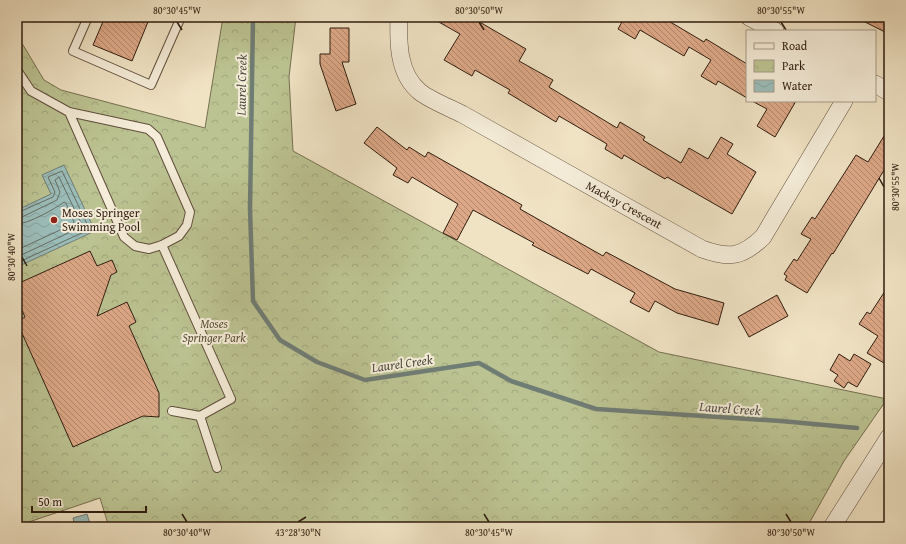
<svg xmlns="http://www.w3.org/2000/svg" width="906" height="544" font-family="'Gentium Book Plus',serif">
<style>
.park{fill:url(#park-crowns);stroke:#767050}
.water{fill:url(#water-waves);stroke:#707d75}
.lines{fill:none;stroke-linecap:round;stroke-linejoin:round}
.shore{stroke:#666d64;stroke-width:1}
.stream{stroke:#707d75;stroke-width:4.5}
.building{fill:url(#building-back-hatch);stroke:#301d0f}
.lane-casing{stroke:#604e3c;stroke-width:10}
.street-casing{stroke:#604e3c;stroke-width:18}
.lane{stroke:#f5edd9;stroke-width:8}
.street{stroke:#f5edd9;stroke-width:17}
.ticks{fill:none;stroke:#301d0f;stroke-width:1.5}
.poi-dot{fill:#8f2418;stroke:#f5edd9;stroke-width:1.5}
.labels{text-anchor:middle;stroke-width:4;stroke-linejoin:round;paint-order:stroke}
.street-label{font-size:12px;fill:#301d0f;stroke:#f5edd9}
.poi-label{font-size:12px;fill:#301d0f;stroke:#f5edd9;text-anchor:start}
.park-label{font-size:12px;font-style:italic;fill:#5a4f36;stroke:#f5edd9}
.water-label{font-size:13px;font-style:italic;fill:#504d42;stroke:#f5edd9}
.neatline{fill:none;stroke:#301d0f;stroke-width:1.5}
.ticks-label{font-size:10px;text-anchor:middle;fill:#301d0f}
</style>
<defs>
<pattern id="park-crowns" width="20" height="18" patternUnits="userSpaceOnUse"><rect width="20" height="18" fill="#bcc392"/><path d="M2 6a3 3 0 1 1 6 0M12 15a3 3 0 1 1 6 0" fill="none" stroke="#a2a77d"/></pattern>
<pattern id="water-waves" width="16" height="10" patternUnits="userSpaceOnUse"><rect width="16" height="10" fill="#9bbdb9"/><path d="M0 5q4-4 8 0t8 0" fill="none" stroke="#86a29e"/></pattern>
<pattern id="building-back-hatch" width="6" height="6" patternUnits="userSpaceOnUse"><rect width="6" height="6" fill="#dda887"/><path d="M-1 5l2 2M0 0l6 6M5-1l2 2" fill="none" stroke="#b4886d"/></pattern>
</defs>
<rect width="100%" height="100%" fill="#f0e3c4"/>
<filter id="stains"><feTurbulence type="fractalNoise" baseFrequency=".005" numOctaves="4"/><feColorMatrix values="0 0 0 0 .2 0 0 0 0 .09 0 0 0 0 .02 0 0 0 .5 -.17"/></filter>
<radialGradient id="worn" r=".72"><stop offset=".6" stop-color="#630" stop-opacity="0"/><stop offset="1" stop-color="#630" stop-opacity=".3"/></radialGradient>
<!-- park -->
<path class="park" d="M 223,17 L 296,17 L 289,77 L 293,151 L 659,352 L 887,399 L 844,461 L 807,527 L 109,527 L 100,498 L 17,526 L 17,35 L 44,80 L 61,90 L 205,128 Z"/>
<!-- water -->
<g class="water">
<path d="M 64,165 L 95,231 L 17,267 L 17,210 L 51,194 L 42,175 Z"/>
<path d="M 87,514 L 91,527 L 75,527 L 73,518 Z"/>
</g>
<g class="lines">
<!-- shore -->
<g class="shore">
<path d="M 17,213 L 53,197 L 55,192 L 48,177 L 62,171 L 89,228 L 88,230 L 17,263"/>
<path d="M 17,218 L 22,217 L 57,200 L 60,192 L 55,180 L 59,177 L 82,225 L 81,227 L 17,257"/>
<path d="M 17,224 C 28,224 55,209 64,202 L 66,203 L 74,222 L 73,224 L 17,250"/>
</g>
<!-- stream -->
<path class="stream" d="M 253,17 L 250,209 L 253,301 L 280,340 L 317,362 L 365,380 L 479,363 L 511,381 L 596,409 L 781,421 L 857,428"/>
</g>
<!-- building -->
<g class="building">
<path d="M 105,17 L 150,17 L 132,61 L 93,45 Z"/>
<path d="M 430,17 L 471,17 L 526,49 L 519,61 L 553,80 L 549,87 L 617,128 L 620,122 L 645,137 L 643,140 L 681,163 L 689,148 L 708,159 L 721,137 L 733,144 L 727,154 L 756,172 L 732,214 L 690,190 L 667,177 L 665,179 L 624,155 L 622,159 L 605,149 L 607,144 L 559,116 L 556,122 L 508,93 L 510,90 L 475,70 L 472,76 L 444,60 L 460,34 Z"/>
<path d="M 617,17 L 662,17 L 704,42 L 706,39 L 747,64 L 747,98 L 718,81 L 716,85 L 701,76 L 711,60 L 689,47 L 684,56 L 640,30 L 635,39 L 618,29 L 623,20 Z"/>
<path d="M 855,17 L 889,17 L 889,34 Z"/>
<path d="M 330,28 L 349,28 L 349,62 L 342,62 L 356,104 L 336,111 L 320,64 L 320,54 L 330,54 Z"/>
<path d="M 752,101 L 796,101 L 775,137 L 757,126 L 767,109 Z"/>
<path d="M 377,127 L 407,150 L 409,147 L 425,157 L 428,152 L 522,205 L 520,209 L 603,256 L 606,252 L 675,289 L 724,303 L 718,325 L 677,313 L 655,301 L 649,312 L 630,302 L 635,293 L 591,269 L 588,274 L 532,245 L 534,243 L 473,210 L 457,240 L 443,233 L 458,204 L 412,177 L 408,183 L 393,175 L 397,168 L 364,143 Z"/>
<path d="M 889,128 L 889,162 L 833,254 L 832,253 L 807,293 L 785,280 L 787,276 L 784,274 L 794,259 L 797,261 L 811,239 L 801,234 L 812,217 L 815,219 L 856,155 L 868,162 Z"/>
<path d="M 90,251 L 97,266 L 112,260 L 117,272 L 111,275 L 97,316 L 127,302 L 136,322 L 129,326 L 159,393 L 159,417 L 143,416 L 73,447 L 17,322 L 25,317 L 17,299 L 17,284 Z"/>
<path d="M 889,285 L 889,366 L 867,353 L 878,336 L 859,324 L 867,312 L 870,314 Z"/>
<path d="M 777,295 L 788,316 L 749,337 L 738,317 Z"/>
<path d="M 839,354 L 850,361 L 854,354 L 871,364 L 857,387 L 848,382 L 844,388 L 834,381 L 838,375 L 830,370 Z"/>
</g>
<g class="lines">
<!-- lane casing -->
<g class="lane-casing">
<g id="lane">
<path d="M 88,17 L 73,51 L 151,85 L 181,17"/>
<path d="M 17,70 L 31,91 L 69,112 L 148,129 L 157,137 L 190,212 L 187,225 L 179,236 L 162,245 L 149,249 L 135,246 L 124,237 L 69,112"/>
<path d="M 162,245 L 231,399 L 200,416 L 172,411"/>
<path d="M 200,416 L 217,468"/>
</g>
</g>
<!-- street casing -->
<g class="street-casing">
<g id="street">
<path d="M 399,17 C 398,43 398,74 420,92 C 430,100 450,108 462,114 L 702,249 C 730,259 742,257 763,237 L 844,101"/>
<path d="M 749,17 L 775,31"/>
<path d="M 875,84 L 889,92"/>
<path d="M 832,527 L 889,437"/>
</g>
</g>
<!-- lane -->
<use href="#lane" class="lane"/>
<!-- street -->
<use href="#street" class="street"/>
</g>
<!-- ticks -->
<path class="ticks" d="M 177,22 L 182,30M 479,22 L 484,30M 781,22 L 786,30M 879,178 L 884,187M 22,257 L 27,266M 182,514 L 187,522M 484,514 L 489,522M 786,514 L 791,522M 298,522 L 306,517"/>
<!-- markers -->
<circle class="poi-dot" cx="54" cy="220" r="4"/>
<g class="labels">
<!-- street labels -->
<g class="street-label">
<text transform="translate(624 205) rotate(29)" y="4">Mackay Crescent</text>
</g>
<!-- poi labels -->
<g class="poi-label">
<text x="62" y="217">Moses Springer<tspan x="62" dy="14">Swimming Pool</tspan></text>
</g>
<!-- park labels -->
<g class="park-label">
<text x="214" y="328">Moses<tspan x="214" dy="14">Springer Park</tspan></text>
</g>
<!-- water labels -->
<g class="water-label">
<text transform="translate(241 85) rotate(-89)" y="5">Laurel Creek</text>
<text transform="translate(402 363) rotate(-8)" y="5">Laurel Creek</text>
<text transform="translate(730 408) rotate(4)" y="5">Laurel Creek</text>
</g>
</g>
<!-- margin -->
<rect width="906" height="544" fill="none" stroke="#f0e3c4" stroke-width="44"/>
<!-- legend -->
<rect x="746" y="30" width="130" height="72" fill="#f5edd9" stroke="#a69a88"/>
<rect x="754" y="43" width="20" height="6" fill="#f5edd9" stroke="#a69a88"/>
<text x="782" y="50" font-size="12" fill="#301d0f">Road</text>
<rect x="754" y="60" width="20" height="12" fill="url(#park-crowns)" stroke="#a69a88"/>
<text x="782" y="70" font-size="12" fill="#301d0f">Park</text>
<rect x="754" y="80" width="20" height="12" fill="url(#water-waves)" stroke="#a69a88"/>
<text x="782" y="90" font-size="12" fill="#301d0f">Water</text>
<!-- scale -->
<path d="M32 506v6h114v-6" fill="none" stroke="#301d0f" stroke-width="2"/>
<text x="38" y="506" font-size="12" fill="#301d0f" stroke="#f5edd9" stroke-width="3" paint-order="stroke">50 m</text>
<rect x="22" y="22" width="862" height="500" class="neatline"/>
<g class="ticks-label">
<text x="177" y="14">80°30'45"W</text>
<text x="479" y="14">80°30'50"W</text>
<text x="781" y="14">80°30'55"W</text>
<text transform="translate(895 187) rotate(-90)" y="4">80°30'55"W</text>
<text transform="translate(11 257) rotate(-90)" y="4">80°30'40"W</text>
<text x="187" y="536">80°30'40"W</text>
<text x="298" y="536">43°28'30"N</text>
<text x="489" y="536">80°30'45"W</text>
<text x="791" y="536">80°30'50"W</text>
</g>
<rect width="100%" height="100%" filter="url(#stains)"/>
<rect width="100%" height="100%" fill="url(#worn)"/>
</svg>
